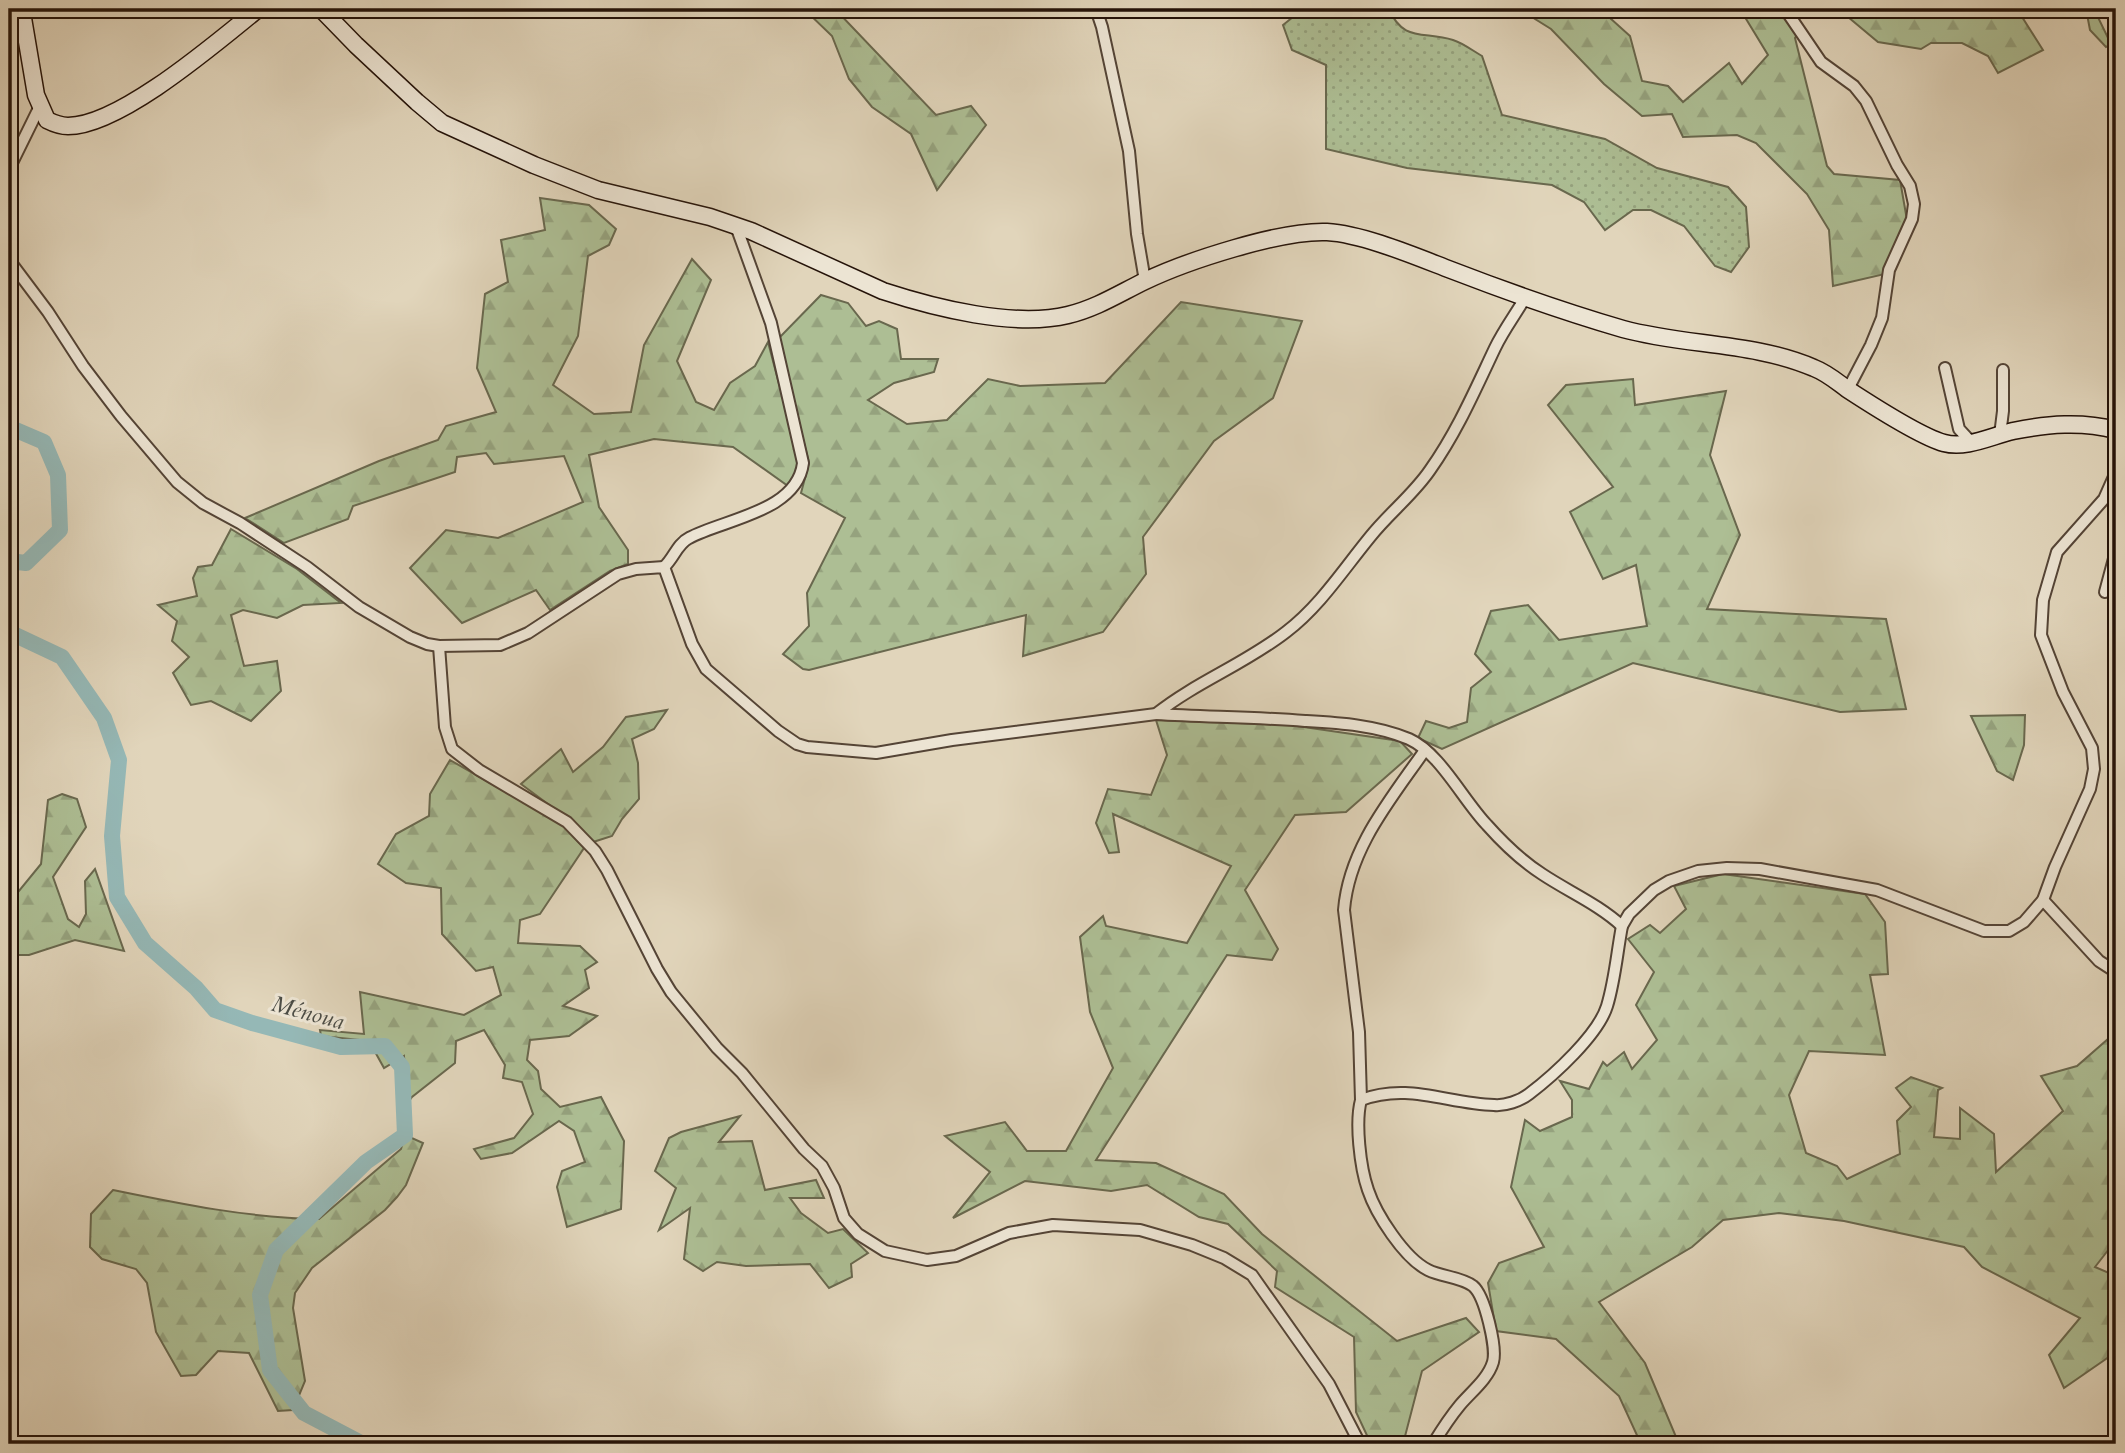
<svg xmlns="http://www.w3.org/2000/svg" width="2125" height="1453" font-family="Cardo,serif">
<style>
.grass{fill:url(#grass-dots);stroke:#69684e;stroke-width:2}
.forest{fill:url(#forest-firs);stroke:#69684e;stroke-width:2}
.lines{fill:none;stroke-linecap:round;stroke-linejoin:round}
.river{stroke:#95b8b6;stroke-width:16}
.street-casing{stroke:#544436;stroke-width:14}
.secondary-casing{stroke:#251309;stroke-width:19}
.street{stroke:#ece4d3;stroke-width:10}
.secondary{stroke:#ece4d3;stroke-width:16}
.labels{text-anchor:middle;stroke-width:6;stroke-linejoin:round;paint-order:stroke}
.water-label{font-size:23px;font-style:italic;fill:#4c4d46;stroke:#ece4d3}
</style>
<defs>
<pattern id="grass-dots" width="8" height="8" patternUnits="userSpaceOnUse" patternTransform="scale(1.75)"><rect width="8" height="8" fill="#adbe94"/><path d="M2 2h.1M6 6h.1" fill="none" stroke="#95a27e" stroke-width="1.8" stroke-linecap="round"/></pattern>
<pattern id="forest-firs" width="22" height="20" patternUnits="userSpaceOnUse" patternTransform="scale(1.75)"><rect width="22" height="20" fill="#adbe94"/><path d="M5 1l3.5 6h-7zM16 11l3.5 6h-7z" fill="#95a27e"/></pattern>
</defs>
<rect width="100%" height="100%" fill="#e1d5bb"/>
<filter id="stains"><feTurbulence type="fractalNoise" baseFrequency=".00286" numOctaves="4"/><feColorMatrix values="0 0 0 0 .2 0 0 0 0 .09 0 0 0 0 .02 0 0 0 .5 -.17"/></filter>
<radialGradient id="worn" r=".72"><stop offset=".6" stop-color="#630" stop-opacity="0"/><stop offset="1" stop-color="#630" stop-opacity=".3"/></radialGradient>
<!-- grass -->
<path class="grass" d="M 1303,9 L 1389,9 C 1403,42 1423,31 1453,40 C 1463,43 1473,51 1482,56 L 1502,115 L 1605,139 L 1657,168 L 1728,187 L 1746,207 L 1749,247 L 1731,272 L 1715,266 L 1684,226 L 1651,210 L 1633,210 L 1605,230 L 1584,202 L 1552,185 L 1407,168 L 1326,149 L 1326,65 L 1292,50 L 1283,25 Z"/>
<!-- forest -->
<g class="forest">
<path d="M 804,9 L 835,9 L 936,115 L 971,106 L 986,125 L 937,190 L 911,134 L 872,107 L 849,79 L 832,36 Z"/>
<path d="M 1519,9 L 1600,9 L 1630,36 L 1642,81 L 1668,86 L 1683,102 L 1729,63 L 1742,84 L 1768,55 L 1740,9 L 1780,9 L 1797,35 L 1795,38 L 1827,166 L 1834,174 L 1900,180 L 1907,220 L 1885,274 L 1833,286 L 1829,230 L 1807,194 L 1756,143 L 1737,135 L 1683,137 L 1672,114 L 1642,116 L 1604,84 L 1551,29 Z"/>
<path d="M 1847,9 L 2017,9 L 2043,50 L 1998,73 L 1988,56 L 1962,43 L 1931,43 L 1921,49 L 1878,42 L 1848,17 Z"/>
<path d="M 2086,9 L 2094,9 L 2111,44 L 2106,47 L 2090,30 Z"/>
<path d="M 540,198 L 589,205 L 616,229 L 609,245 L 588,256 L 578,336 L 553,385 L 594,414 L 631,412 L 644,345 L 692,259 L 711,280 L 677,361 L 696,402 L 714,410 L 730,383 L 755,366 L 768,342 L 800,464 L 788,486 L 733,447 L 654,439 L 589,455 L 599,507 L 628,550 L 628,564 L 610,571 L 550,610 L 536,590 L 462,623 L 410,568 L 446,530 L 498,538 L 583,502 L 564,456 L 494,464 L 486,453 L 457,457 L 455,472 L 353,506 L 348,519 L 284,543 L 245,518 L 379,461 L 438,440 L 446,426 L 496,412 L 477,368 L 485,294 L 508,282 L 501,240 L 545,230 Z"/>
<path d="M 821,295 L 848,303 L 866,326 L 879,321 L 897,329 L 901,359 L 938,359 L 934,372 L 894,383 L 868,400 L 907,424 L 947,420 L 988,379 L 1020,386 L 1105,383 L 1181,302 L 1302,321 L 1273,398 L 1214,441 L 1143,537 L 1146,574 L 1103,632 L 1023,656 L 1026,615 L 809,670 L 803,669 L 783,654 L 809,626 L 807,593 L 845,518 L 801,493 L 809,463 L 778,339 Z"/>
<path d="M 1633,379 L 1635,405 L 1726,391 L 1710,455 L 1740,535 L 1707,609 L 1886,619 L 1906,709 L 1840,712 L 1633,663 L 1442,749 L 1418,738 L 1426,721 L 1449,728 L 1467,722 L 1471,688 L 1491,672 L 1475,654 L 1491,611 L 1528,605 L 1559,640 L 1647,626 L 1636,565 L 1603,579 L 1570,512 L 1613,487 L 1548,405 L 1566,385 Z"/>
<path d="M 231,529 L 297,569 L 341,603 L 303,605 L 277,618 L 243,610 L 231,615 L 244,666 L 277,661 L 281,691 L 251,721 L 211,701 L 191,705 L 173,673 L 189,657 L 172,641 L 177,621 L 158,605 L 197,596 L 193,578 L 198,567 L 212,565 Z"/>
<path d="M 667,710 L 654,729 L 632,739 L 638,763 L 639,799 L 622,819 L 612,836 L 593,842 L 568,819 L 521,784 L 561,749 L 573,772 L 603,747 L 626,717 Z"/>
<path d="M 2025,715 L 2024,745 L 2013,780 L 1997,771 L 1971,716 Z"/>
<path d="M 1156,720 L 1290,725 L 1400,741 L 1412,754 L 1346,812 L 1295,815 L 1245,890 L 1278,949 L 1272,960 L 1227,955 L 1096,1160 L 1156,1163 L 1224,1194 L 1262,1234 L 1397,1341 L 1466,1318 L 1479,1332 L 1422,1371 L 1403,1444 L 1371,1444 L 1356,1412 L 1354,1337 L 1275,1287 L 1277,1271 L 1228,1224 L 1199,1217 L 1147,1185 L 1111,1191 L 1025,1181 L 953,1218 L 990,1172 L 945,1136 L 1005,1122 L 1027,1151 L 1066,1151 L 1113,1068 L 1090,1012 L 1080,937 L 1103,916 L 1106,926 L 1187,943 L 1231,866 L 1113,814 L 1119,852 L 1109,853 L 1096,823 L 1108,789 L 1151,795 L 1167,755 Z"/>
<path d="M 450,760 L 562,824 L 584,848 L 540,914 L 520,920 L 518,943 L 580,946 L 597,962 L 585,970 L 589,988 L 563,1006 L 597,1016 L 569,1036 L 530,1040 L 527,1060 L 538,1071 L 541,1089 L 560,1107 L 601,1097 L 624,1141 L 621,1209 L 567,1227 L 557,1187 L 562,1171 L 585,1162 L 574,1131 L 559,1121 L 512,1153 L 481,1159 L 474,1149 L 514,1138 L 533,1114 L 522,1082 L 503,1078 L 505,1065 L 484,1030 L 456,1041 L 455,1063 L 412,1097 L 407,1104 L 404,1056 L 384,1068 L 369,1041 L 321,1036 L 320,1030 L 364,1034 L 360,992 L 464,1015 L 501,995 L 493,967 L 476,971 L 442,934 L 441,888 L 406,883 L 378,864 L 396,834 L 429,816 L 430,794 Z"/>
<path d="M 62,794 L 77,799 L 86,827 L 53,877 L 68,919 L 79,927 L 86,914 L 85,881 L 95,869 L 124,951 L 75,940 L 29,955 L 9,955 L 9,903 L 41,864 L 48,800 Z"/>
<path d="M 1723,874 L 1865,894 L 1885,922 L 1888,974 L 1870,975 L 1885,1055 L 1809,1051 L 1789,1095 L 1806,1153 L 1837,1166 L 1847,1179 L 1900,1154 L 1897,1121 L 1911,1107 L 1896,1088 L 1911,1077 L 1942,1088 L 1938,1090 L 1934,1137 L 1960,1139 L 1960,1108 L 1994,1134 L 1996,1172 L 2063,1111 L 2041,1076 L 2077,1066 L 2116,1032 L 2116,1240 L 2095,1267 L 2116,1276 L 2116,1352 L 2064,1388 L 2049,1355 L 2080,1318 L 1982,1267 L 1964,1247 L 1844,1221 L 1779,1213 L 1723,1220 L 1692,1247 L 1599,1302 L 1645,1363 L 1679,1444 L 1641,1444 L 1619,1396 L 1556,1339 L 1496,1331 L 1488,1283 L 1499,1263 L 1544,1247 L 1511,1187 L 1525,1120 L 1540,1131 L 1572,1117 L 1572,1100 L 1560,1081 L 1589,1089 L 1603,1062 L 1607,1066 L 1624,1052 L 1632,1069 L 1657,1040 L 1636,1005 L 1654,972 L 1628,939 L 1650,925 L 1660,933 L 1686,909 L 1674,886 Z"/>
<path d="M 740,1116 L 719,1142 L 752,1141 L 765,1190 L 816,1180 L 824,1198 L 790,1198 L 801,1213 L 828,1233 L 843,1229 L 868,1253 L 851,1264 L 852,1277 L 829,1288 L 810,1264 L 746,1266 L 717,1262 L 703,1271 L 684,1259 L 690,1208 L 659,1230 L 676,1188 L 655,1171 L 669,1138 L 681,1132 Z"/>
<path d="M 405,1135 L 423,1143 L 406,1185 L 397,1197 L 385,1210 L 312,1268 L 295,1293 L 293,1308 L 305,1381 L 293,1410 L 278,1411 L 249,1353 L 218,1351 L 196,1375 L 181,1376 L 156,1332 L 147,1283 L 136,1269 L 102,1259 L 90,1247 L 91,1214 L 113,1190 C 181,1204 249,1218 319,1219 L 401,1149 Z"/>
</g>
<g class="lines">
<!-- river -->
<g class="river">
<path d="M 9,427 L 44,442 L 58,475 L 60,530 L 26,563 L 9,561"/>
<path d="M 9,632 L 62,657 L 104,718 L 119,760 L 112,836 L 117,897 L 145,943 L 196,988 L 215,1010 L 252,1023 L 341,1047 L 385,1046 L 402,1067 L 405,1135 L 366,1162 L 276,1250 L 260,1295 L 270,1370 L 304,1413 L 363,1444"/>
</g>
<!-- street casing -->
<g class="street-casing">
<g id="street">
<path d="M 1096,9 L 1102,27 L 1129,151 L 1137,234 L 1145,281"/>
<path d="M 1785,9 L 1821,62 L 1854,86 L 1866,101 L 1897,165 L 1910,186 L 1914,204 L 1912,219 L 1889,270 L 1882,318 L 1871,345 L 1848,389"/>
<path d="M 9,169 L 40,106"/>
<path d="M 9,260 L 48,312 L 83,366 L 121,416 L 177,482 L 203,503 L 240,523 L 307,567 L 359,607 L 410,637 L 427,644 L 439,646 L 500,645 L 528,633 L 618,574 L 636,569 L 664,567 L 692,644 L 706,669 L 778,731 L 797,744 L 807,747 L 876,753 L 952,740 L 1156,714 C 1196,682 1245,664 1286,632 C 1320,606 1343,570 1370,537 C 1389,513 1413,495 1430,470 C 1457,432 1475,390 1495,348 C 1503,331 1515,315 1525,298"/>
<path d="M 1945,368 L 1959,429 L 1971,442"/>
<path d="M 2000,435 L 2003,411 L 2003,370"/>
<path d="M 664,567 C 674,558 677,544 689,538 C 724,519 797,512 803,463 L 771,323 L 736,226"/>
<path d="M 2105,592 L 2116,551"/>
<path d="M 439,646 L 445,727 L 452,749 L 479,770 L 567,822 L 595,851 L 607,870 L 657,969 L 671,992 L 717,1048 L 742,1073 L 804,1149 L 822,1166 L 834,1188 L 844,1218 L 858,1234 L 885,1251 L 927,1260 L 956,1256 L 1009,1233 L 1053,1225 L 1140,1230 L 1192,1245 L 1224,1258 L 1252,1275 L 1329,1384 L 1360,1444"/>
<path d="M 1156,714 C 1206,717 1255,717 1305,721 C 1339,723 1376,725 1409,739 C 1440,753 1463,800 1487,825 C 1503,843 1522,861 1542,874 C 1569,892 1598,904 1622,926"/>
<path d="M 2043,900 L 2099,961 L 2116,972"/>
<path d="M 1361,1100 L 1359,1032 L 1344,910 C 1349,848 1391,799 1425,750"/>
<path d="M 1433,1444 C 1441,1431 1450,1417 1460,1405 C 1471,1392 1488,1379 1493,1362 C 1497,1348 1485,1296 1473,1286 C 1461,1277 1442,1277 1428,1270 C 1404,1258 1376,1214 1368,1190 C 1360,1167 1355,1122 1361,1100 C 1408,1082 1448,1104 1494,1105 C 1505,1106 1520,1101 1529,1094 C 1554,1075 1598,1035 1607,1006 C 1615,980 1617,952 1622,926 L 1629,914 L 1654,890 L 1669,881 L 1698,871 L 1727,868 L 1760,869 L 1877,890 L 1984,931 L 2009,931 L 2024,922 L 2043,900 L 2055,867 L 2090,789 L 2094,769 L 2092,748 L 2063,692 L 2041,635 L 2043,600 L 2057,552 L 2104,499 L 2116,472"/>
</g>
</g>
<!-- secondary casing -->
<g class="secondary-casing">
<g id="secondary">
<path d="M 11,9 L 23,18 L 36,95 L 47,120 C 53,123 61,126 68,126 C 120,126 217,42 258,9"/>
<path d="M 321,9 L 356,45 L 417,102 L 442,123 L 534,165 L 598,190 L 710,217 L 751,231 L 883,291 C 935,308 1014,328 1068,315 C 1097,308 1120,293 1145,281 C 1187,261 1281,230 1327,232 C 1363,234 1417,257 1451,270 C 1508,292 1565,312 1623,329 C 1685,346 1754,342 1814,368 C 1827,373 1836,381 1847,389 C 1870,404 1919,436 1944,443 C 1966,449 1991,436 2013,431 C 2048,424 2081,421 2116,430"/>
</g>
</g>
<!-- street -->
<use href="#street" class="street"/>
<!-- secondary -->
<use href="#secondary" class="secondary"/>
</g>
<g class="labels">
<!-- water labels -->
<g class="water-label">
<text transform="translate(308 1012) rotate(15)" y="8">Ménoua</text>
</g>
</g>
<!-- margin -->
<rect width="2125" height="1453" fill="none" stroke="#e1d5bb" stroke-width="35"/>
<rect x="10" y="10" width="2104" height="1432" fill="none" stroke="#251309" stroke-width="3.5"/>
<rect x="18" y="18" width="2090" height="1418" fill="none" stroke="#251309" stroke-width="2"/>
<rect width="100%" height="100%" filter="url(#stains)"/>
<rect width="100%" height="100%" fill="url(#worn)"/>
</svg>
